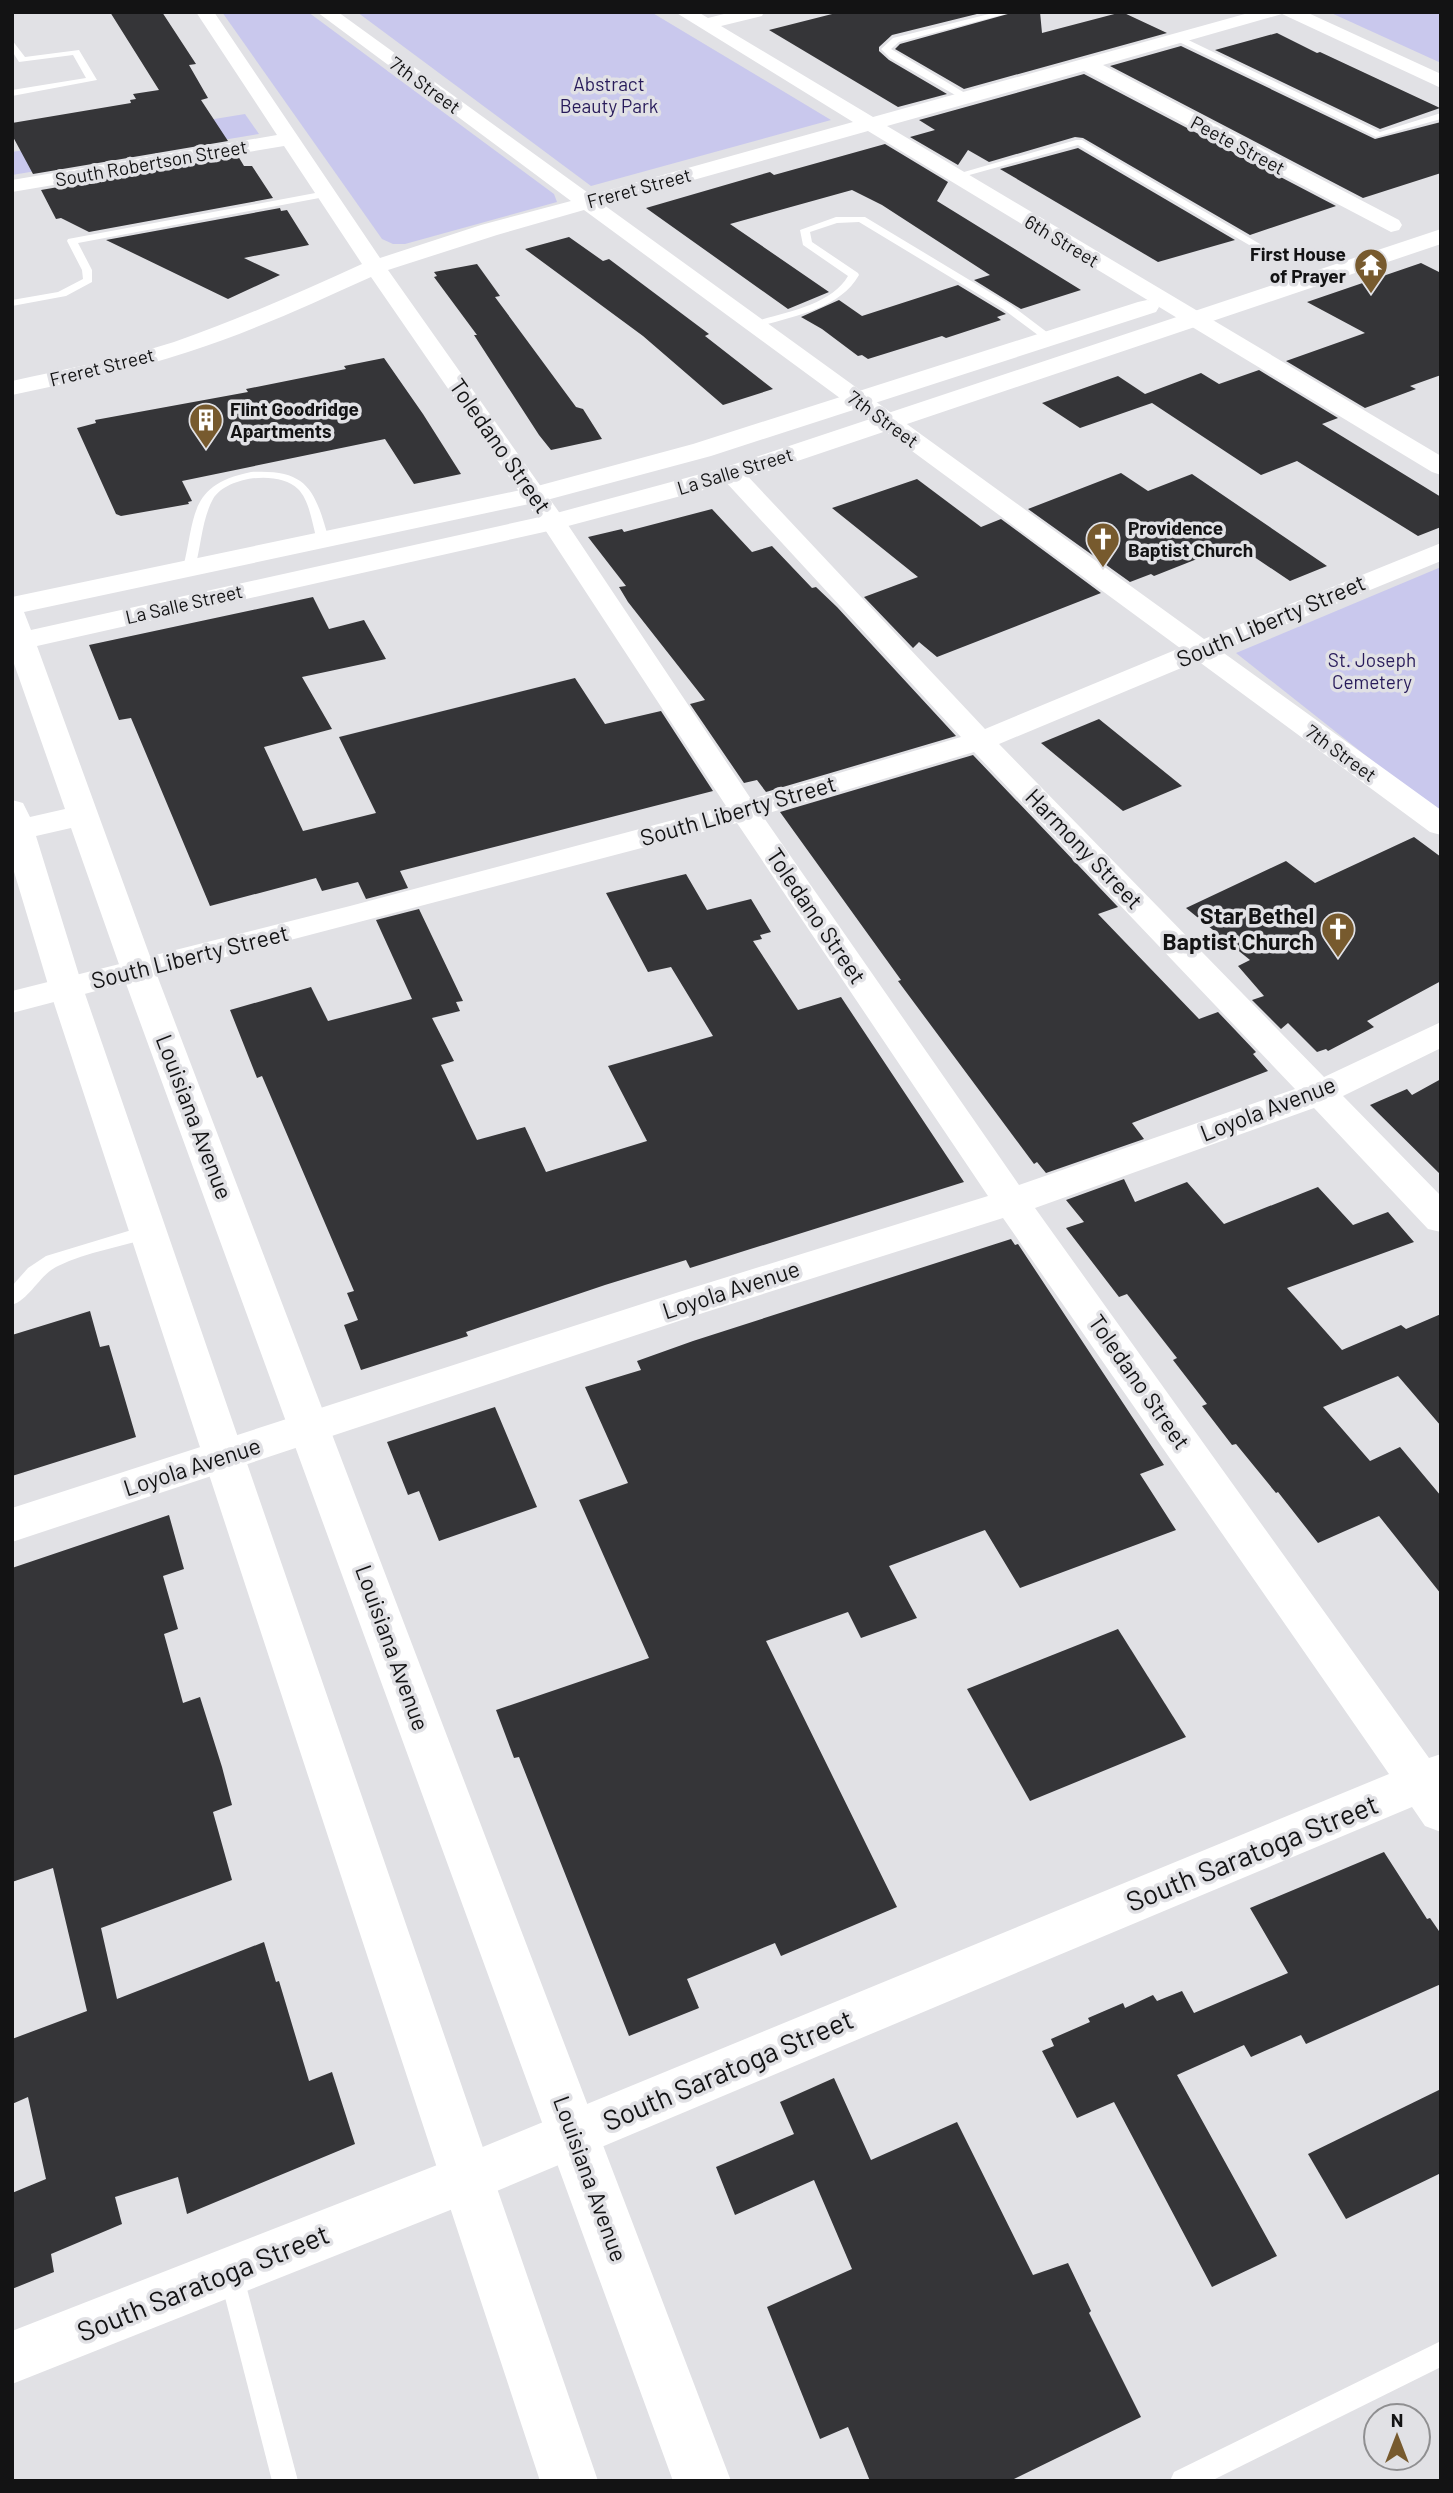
<svg xmlns="http://www.w3.org/2000/svg" width="1453" height="2493" font-family="Barlow,sans-serif">
<style>
.green{fill:#c9c8ed}
.building{fill:#353538}
.lines{fill:none;stroke-linecap:round;stroke-linejoin:round}
.service{fill:#fff;fill-rule:evenodd}
.minor{fill:#fff;fill-rule:evenodd}
.tertiary{fill:#fff;fill-rule:evenodd}
.labels{text-anchor:middle;stroke-width:7;stroke-linejoin:round;paint-order:stroke}
.far-park-label{font-size:19px;fill:#281b5a;stroke:#e1e1e5}
.far-street-label{font-size:19px;fill:#131314;stroke:#e1e1e5}
.far-poi-label{font-size:19px;font-weight:bold;fill:#131314;stroke:#e1e1e5;text-anchor:start}
.street-label{font-size:23px;fill:#131314;stroke:#e1e1e5}
.poi-label{font-size:23px;font-weight:bold;fill:#131314;stroke:#e1e1e5;text-anchor:end}
.near-street-label{font-size:28px;fill:#131314;stroke:#e1e1e5}
</style>
<rect width="100%" height="100%" fill="#e1e1e5"/>
<!-- green -->
<g class="green">
<path d="M 222,12 L 308,12 L 554,194 L 557,202 L 405,244 L 393,244 L 382,239 Z"/>
<path d="M 357,12 L 651,12 L 831,120 L 591,186 Z"/>
<path d="M 1329,12 L 1441,12 L 1441,63 Z"/>
<path d="M 245,114 L 259,134 L 12,175 L 12,152 Z"/>
<path d="M 1441,567 L 1441,815 L 1236,653 Z"/>
</g>
<!-- building -->
<g class="building">
<path d="M 110,12 L 162,12 L 196,64 L 189,65 L 208,98 L 201,100 L 228,141 L 33,174 L 12,135 L 12,123 L 131,103 L 130,100 L 136,99 L 133,94 L 159,90 Z"/>
<path d="M 840,12 L 985,12 L 892,35 L 879,47 L 879,51 L 889,60 L 947,94 L 898,107 L 769,30 Z"/>
<path d="M 1015,12 L 1040,12 L 1042,33 L 1122,12 L 1167,33 L 964,89 L 895,49 L 900,44 Z"/>
<path d="M 1277,33 L 1317,53 L 1320,52 L 1440,108 L 1380,129 L 1215,50 Z"/>
<path d="M 1181,46 L 1375,139 L 1441,122 L 1441,173 L 1363,198 L 1110,66 Z"/>
<path d="M 1084,74 L 1336,206 L 1250,235 L 1083,138 L 1075,137 L 989,162 L 968,150 L 958,165 L 910,137 L 935,130 L 919,120 Z"/>
<path d="M 885,144 L 948,182 L 937,201 L 1081,290 L 1021,309 L 974,280 L 990,275 L 882,205 L 852,190 L 730,224 L 829,292 L 788,309 L 646,208 L 770,172 L 774,175 Z"/>
<path d="M 1078,148 L 1235,240 L 1158,262 L 1000,169 Z"/>
<path d="M 238,156 L 244,166 L 252,166 L 273,198 L 89,232 L 61,218 L 56,219 L 41,190 Z"/>
<path d="M 280,208 L 281,211 L 287,210 L 309,245 L 244,258 L 280,275 L 228,299 L 106,240 Z"/>
<path d="M 569,237 L 603,261 L 609,259 L 709,334 L 705,336 L 773,389 L 723,405 L 643,336 L 525,249 Z"/>
<path d="M 1421,263 L 1441,273 L 1441,375 L 1410,386 L 1416,389 L 1365,408 L 1286,361 L 1365,333 L 1307,302 Z"/>
<path d="M 477,264 L 500,296 L 495,297 L 576,407 L 583,409 L 602,439 L 551,450 L 539,435 L 474,335 L 477,335 L 434,277 L 437,276 L 434,272 Z"/>
<path d="M 958,285 L 1006,314 L 997,317 L 1001,320 L 946,338 L 942,336 L 868,359 L 862,355 L 858,356 L 822,329 L 801,317 L 839,300 L 862,316 Z"/>
<path d="M 384,358 L 423,414 L 461,474 L 414,484 L 385,439 L 182,481 L 192,501 L 188,502 L 189,504 L 121,516 L 116,514 L 77,428 L 96,423 L 95,420 L 248,392 L 246,389 L 346,369 L 344,366 Z"/>
<path d="M 1259,370 L 1338,418 L 1322,424 L 1441,497 L 1441,527 L 1418,536 L 1297,461 L 1261,475 L 1152,403 L 1080,428 L 1042,403 L 1118,376 L 1145,394 L 1201,373 L 1219,384 Z"/>
<path d="M 1121,473 L 1148,491 L 1192,474 L 1327,566 L 1290,581 L 1235,544 L 1154,576 L 1151,574 L 1130,582 L 1028,509 Z"/>
<path d="M 917,479 L 981,527 L 1001,519 L 1101,593 L 937,657 L 919,642 L 913,648 L 864,597 L 918,577 L 832,508 Z"/>
<path d="M 712,509 L 752,552 L 772,546 L 812,588 L 816,587 L 837,607 L 956,736 L 766,792 L 757,780 L 744,783 L 690,704 L 705,700 L 628,602 L 619,587 L 626,586 L 588,537 L 622,529 L 624,532 Z"/>
<path d="M 313,597 L 329,629 L 364,620 L 386,659 L 302,677 L 332,729 L 264,747 L 303,831 L 376,813 L 339,737 L 575,678 L 605,724 L 661,711 L 713,791 L 400,871 L 408,888 L 366,899 L 358,882 L 322,891 L 316,878 L 210,906 L 131,718 L 119,720 L 89,645 Z"/>
<path d="M 1099,719 L 1182,786 L 1123,811 L 1041,743 Z"/>
<path d="M 973,755 L 1118,907 L 1098,914 L 1199,1019 L 1218,1012 L 1256,1052 L 1253,1054 L 1268,1071 L 1132,1123 L 1144,1139 L 1046,1173 L 1037,1162 L 1034,1164 L 898,981 L 901,980 L 780,812 Z"/>
<path d="M 1414,837 L 1441,857 L 1441,981 L 1367,1021 L 1374,1027 L 1328,1051 L 1326,1049 L 1317,1052 L 1288,1023 L 1281,1029 L 1252,1000 L 1264,996 L 1238,966 L 1250,960 L 1186,908 L 1286,861 L 1315,883 Z"/>
<path d="M 686,874 L 707,910 L 751,899 L 771,932 L 760,935 L 762,939 L 753,941 L 798,1010 L 841,997 L 964,1182 L 690,1268 L 686,1260 L 605,1285 L 466,1332 L 468,1336 L 361,1370 L 344,1325 L 358,1320 L 347,1293 L 354,1291 L 262,1076 L 257,1078 L 230,1010 L 311,987 L 328,1021 L 412,999 L 376,920 L 419,909 L 463,1001 L 456,1002 L 460,1011 L 432,1018 L 454,1061 L 441,1065 L 477,1140 L 525,1127 L 546,1172 L 647,1141 L 608,1066 L 713,1036 L 671,967 L 648,972 L 606,893 Z"/>
<path d="M 1441,1079 L 1441,1175 L 1370,1105 L 1407,1089 L 1412,1095 Z"/>
<path d="M 1124,1179 L 1135,1202 L 1187,1182 L 1224,1224 L 1318,1187 L 1353,1225 L 1388,1212 L 1414,1242 L 1287,1288 L 1342,1350 L 1401,1325 L 1406,1329 L 1441,1314 L 1441,1426 L 1398,1376 L 1323,1407 L 1370,1461 L 1400,1447 L 1441,1496 L 1441,1594 L 1379,1516 L 1318,1543 L 1278,1492 L 1276,1493 L 1236,1444 L 1232,1445 L 1202,1406 L 1207,1404 L 1173,1360 L 1177,1358 L 1127,1294 L 1119,1297 L 1066,1228 L 1084,1222 L 1066,1200 Z"/>
<path d="M 1011,1239 L 1015,1245 L 1018,1244 L 1164,1465 L 1140,1474 L 1176,1530 L 1020,1588 L 985,1530 L 889,1566 L 917,1618 L 861,1638 L 848,1612 L 766,1641 L 897,1907 L 781,1956 L 775,1943 L 687,1979 L 699,2008 L 629,2036 L 519,1757 L 514,1758 L 496,1710 L 649,1658 L 579,1500 L 628,1483 L 585,1387 L 641,1370 L 637,1361 L 693,1341 Z"/>
<path d="M 90,1311 L 100,1347 L 109,1345 L 136,1437 L 12,1476 L 12,1335 Z"/>
<path d="M 495,1407 L 537,1507 L 439,1541 L 419,1491 L 408,1495 L 387,1442 Z"/>
<path d="M 169,1515 L 184,1569 L 163,1576 L 178,1629 L 164,1634 L 183,1703 L 200,1697 L 222,1767 L 232,1805 L 213,1812 L 232,1880 L 101,1928 L 117,1999 L 264,1942 L 276,1982 L 279,1981 L 309,2081 L 332,2072 L 355,2144 L 187,2214 L 178,2177 L 115,2197 L 122,2224 L 51,2254 L 54,2272 L 12,2289 L 12,2193 L 46,2179 L 28,2097 L 12,2104 L 12,2039 L 87,2011 L 53,1868 L 12,1882 L 12,1568 Z"/>
<path d="M 1118,1629 L 1186,1737 L 1030,1801 L 967,1689 Z"/>
<path d="M 1384,1852 L 1427,1919 L 1430,1918 L 1441,1934 L 1441,1984 L 1306,2044 L 1301,2035 L 1251,2057 L 1244,2045 L 1177,2075 L 1277,2256 L 1212,2287 L 1114,2102 L 1077,2118 L 1042,2051 L 1054,2046 L 1051,2039 L 1090,2022 L 1088,2018 L 1123,2003 L 1125,2008 L 1153,1995 L 1157,2001 L 1182,1991 L 1194,2013 L 1288,1973 L 1250,1908 Z"/>
<path d="M 834,2078 L 871,2160 L 957,2122 L 1033,2275 L 1068,2263 L 1091,2311 L 1089,2313 L 1141,2417 L 1010,2481 L 870,2481 L 848,2427 L 820,2439 L 767,2307 L 852,2269 L 814,2180 L 735,2215 L 716,2167 L 794,2134 L 780,2102 Z"/>
<path d="M 1441,2089 L 1441,2173 L 1346,2219 L 1308,2154 Z"/>
</g>
<g class="lines">
<!-- service -->
<g class="service">
<path d="M 997,12 L 1013,12 L 899,42 L 891,49 L 970,96 L 970,100 L 964,100 L 890,58 L 881,49 L 893,38 Z"/>
<path d="M 1180,36 L 1380,132 L 1441,113 L 1441,119 L 1376,137 L 1177,41 L 1175,39 Z"/>
<path d="M 12,40 L 25,57 L 79,50 L 97,80 L 12,96 L 12,90 L 86,78 L 73,55 L 19,62 L 12,51 Z"/>
<path d="M 1076,140 L 1082,140 L 1289,261 L 1280,263 L 1078,145 L 955,179 L 950,176 Z"/>
<path d="M 326,191 L 331,194 L 330,196 L 78,243 L 92,270 L 92,282 L 66,296 L 12,306 L 12,300 L 58,292 L 83,279 L 82,270 L 67,241 L 68,239 Z"/>
<path d="M 836,217 L 865,217 L 1011,305 L 1056,339 L 1046,341 L 1003,309 L 859,222 L 837,223 L 810,232 L 812,242 L 858,273 L 859,275 C 840,309 793,316 758,327 L 750,327 L 750,323 C 781,313 831,306 848,276 L 803,245 L 800,230 Z"/>
<path d="M 251,472 C 308,469 315,490 329,540 L 323,544 L 317,540 C 312,524 310,501 298,489 C 279,470 227,476 213,499 C 202,519 201,546 195,568 L 194,571 L 184,571 L 183,568 C 196,516 188,485 251,472 Z"/>
<path d="M 148,1225 L 154,1227 L 157,1232 L 154,1237 C 123,1246 87,1252 58,1266 C 40,1274 30,1299 12,1305 L 12,1286 L 28,1268 L 46,1256 Z"/>
<path d="M 231,2262 L 240,2265 L 243,2274 L 298,2481 L 272,2481 L 219,2274 L 222,2265 Z"/>
<path d="M 1441,2341 L 1441,2367 L 1211,2481 L 1170,2481 L 1174,2472 Z"/>
</g>
<!-- minor -->
<path class="minor" d="M 196,12 L 214,12 L 380,258 L 481,225 L 571,201 L 317,12 L 338,12 L 591,195 L 853,122 L 675,12 L 698,12 L 708,18 L 732,12 L 764,12 L 762,16 L 721,26 L 873,117 L 1252,12 L 1306,12 L 1441,74 L 1441,88 L 1282,14 L 1103,65 L 1399,220 L 1402,225 L 1399,230 L 1391,232 L 1084,71 L 887,126 L 1441,456 L 1441,475 L 1432,472 L 868,131 L 604,205 L 1204,639 L 1441,543 L 1441,561 L 1221,651 L 1441,810 L 1441,835 L 1430,832 L 1198,661 L 999,744 L 1324,1077 L 1441,1022 L 1441,1048 L 1343,1096 L 1441,1196 L 1441,1232 L 1428,1229 L 1314,1108 L 1035,1208 L 1429,1758 L 1441,1754 L 1441,1832 L 1425,1826 L 1412,1807 L 468,2203 L 12,2384 L 12,2331 L 468,2153 L 1389,1774 L 1003,1218 L 706,1312 L 12,1542 L 12,1508 L 682,1291 L 988,1196 L 737,823 L 12,1013 L 12,991 L 350,906 L 726,806 L 540,522 L 371,277 C 311,304 251,332 188,352 C 131,371 71,382 12,395 L 12,381 C 66,369 121,359 174,342 C 238,320 300,292 362,264 L 284,146 L 12,192 L 12,180 L 277,135 ZM 584,210 L 1180,648 L 985,729 L 741,469 L 732,466 L 723,469 L 719,474 L 723,479 L 961,737 L 751,799 L 566,522 L 388,270 L 497,235 ZM 974,752 L 1295,1089 L 1019,1185 L 762,815 Z"/>
<!-- tertiary -->
<path class="tertiary" d="M 1441,229 L 1441,244 L 741,480 L 553,530 L 37,646 L 155,970 L 731,2481 L 673,2481 L 121,970 L 71,828 L 36,836 L 83,988 L 598,2481 L 540,2481 L 49,988 L 12,865 L 12,800 L 23,803 L 30,817 L 65,809 L 12,658 L 12,597 L 530,488 L 693,444 L 1138,302 L 1147,300 L 1156,302 L 1159,307 L 1156,312 L 711,456 L 543,501 L 24,612 L 31,630 L 549,515 L 723,468 Z"/>
</g>
<!-- icons -->
<defs>
<g id="temple-pin" transform="scale(1.75)"><path d="M0 17L-7.5 6A9.5 9.5 0 1 1 7.5 6Z" fill="#775a2e" stroke="#e1e1e5"/><path d="M0-6L5-2H3V0L6.5 2.5H4V6H1.5V3h-3V6H-4V2.5H-6.5L-3 0V-2H-5Z" fill="#fff"/></g>
<g id="building-pin" transform="scale(1.75)"><path d="M0 17L-7.5 6A9.5 9.5 0 1 1 7.5 6Z" fill="#775a2e" stroke="#e1e1e5"/><path d="M-4-6H4V6H1V3H-1V6H-4ZM-2.5-4.3h1.7v1.8h-1.7ZM.8-4.3h1.7v1.8H.8ZM-2.5-1h1.7V.8h-1.7ZM.8-1h1.7V.8H.8Z" fill="#fff"/></g>
<g id="church-pin" transform="scale(1.75)"><path d="M0 17L-7.5 6A9.5 9.5 0 1 1 7.5 6Z" fill="#775a2e" stroke="#e1e1e5"/><path d="M-1.2-6h2.4v3.5h3.3v2.4h-3.3V6h-2.4V-.1h-3.3v-2.4h3.3Z" fill="#fff"/></g>
</defs>
<g fill-rule="evenodd">
<use href="#temple-pin" x="1371" y="265"/>
<use href="#building-pin" x="206" y="420"/>
<use href="#church-pin" x="1103" y="539"/>
<use href="#church-pin" x="1338" y="929"/>
</g>
<g class="labels">
<!-- far-park labels -->
<g class="far-park-label">
<text x="609" y="91">Abstract<tspan x="609" dy="22">Beauty Park</tspan></text>
<text x="1372" y="667">St. Joseph<tspan x="1372" dy="22">Cemetery</tspan></text>
</g>
<!-- far-street labels -->
<g class="far-street-label">
<text transform="translate(425 85) rotate(36)" y="7">7th Street</text>
<text transform="translate(1238 145) rotate(28)" y="7">Peete Street</text>
<text transform="translate(151 163) rotate(-10)" y="7">South Robertson Street</text>
<text transform="translate(639 188) rotate(-15)" y="7">Freret Street</text>
<text transform="translate(1062 241) rotate(31)" y="7">6th Street</text>
<text transform="translate(102 367) rotate(-14)" y="7">Freret Street</text>
<text transform="translate(883 419) rotate(36)" y="7">7th Street</text>
<text transform="translate(735 471) rotate(-17)" y="7">La Salle Street</text>
<text transform="translate(184 604) rotate(-13)" y="7">La Salle Street</text>
<text transform="translate(1341 753) rotate(36)" y="7">7th Street</text>
</g>
<!-- far-poi labels -->
<g class="far-poi-label">
<text x="1346" y="261" text-anchor="end">First House<tspan x="1346" dy="22">of Prayer</tspan></text>
<text x="230" y="416">Flint Goodridge<tspan x="230" dy="22">Apartments</tspan></text>
<text x="1128" y="535">Providence<tspan x="1128" dy="22">Baptist Church</tspan></text>
</g>
<!-- street labels -->
<g class="street-label">
<text transform="translate(500 446) rotate(55)" y="8">Toledano Street</text>
<text transform="translate(1271 621) rotate(-23)" y="8">South Liberty Street</text>
<text transform="translate(738 811) rotate(-16)" y="8">South Liberty Street</text>
<text transform="translate(1084 849) rotate(46)" y="8">Harmony Street</text>
<text transform="translate(816 916) rotate(56)" y="8">Toledano Street</text>
<text transform="translate(190 957) rotate(-14)" y="8">South Liberty Street</text>
<text transform="translate(1268 1109) rotate(-21)" y="8">Loyola Avenue</text>
<text transform="translate(194 1117) rotate(69)" y="8">Louisiana Avenue</text>
<text transform="translate(731 1290) rotate(-18)" y="8">Loyola Avenue</text>
<text transform="translate(1139 1382) rotate(55)" y="8">Toledano Street</text>
<text transform="translate(192 1467) rotate(-18)" y="8">Loyola Avenue</text>
<text transform="translate(392 1648) rotate(70)" y="8">Louisiana Avenue</text>
<text transform="translate(590 2179) rotate(70)" y="8">Louisiana Avenue</text>
</g>
<!-- poi labels -->
<g class="poi-label">
<text x="1314" y="924">Star Bethel<tspan x="1314" dy="26">Baptist Church</tspan></text>
</g>
<!-- near-street labels -->
<g class="near-street-label">
<text transform="translate(1252 1853) rotate(-22)" y="10">South Saratoga Street</text>
<text transform="translate(728 2070) rotate(-23)" y="10">South Saratoga Street</text>
<text transform="translate(203 2283) rotate(-22)" y="10">South Saratoga Street</text>
</g>
</g>
<!-- border -->
<rect width="1453" height="2493" fill="none" stroke="#131314" stroke-width="28"/>
<!-- north arrow -->
<g transform="translate(1397 2437)"><circle r="33" fill="#e1e1e5" stroke="#8f8f91" stroke-width="2"/>
<path d="M0-5L12 26L0 18L-12 26Z" fill="#775a2e"/>
<text y="-10" font-size="19" font-weight="bold" text-anchor="middle" fill="#131314">N</text>
</g>
</svg>
